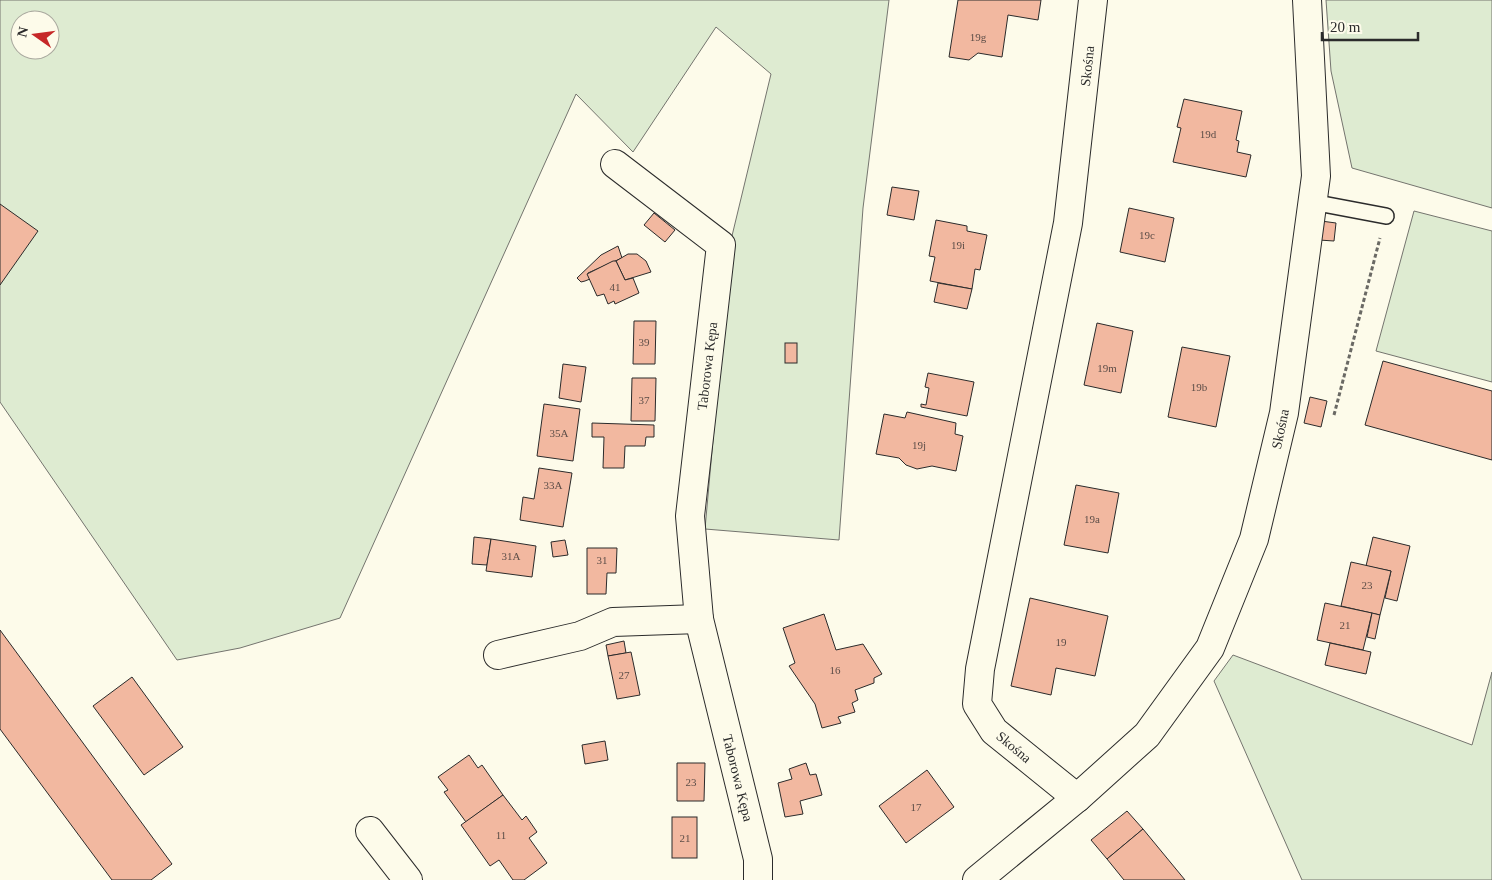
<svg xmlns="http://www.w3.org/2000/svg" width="1492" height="880" font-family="'Times New Roman',serif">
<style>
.green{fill:#deebd1;stroke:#74746e;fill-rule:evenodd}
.building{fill:#f2b8a0;stroke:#2b2b2b}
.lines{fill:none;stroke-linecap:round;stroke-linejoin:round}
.lane-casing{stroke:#2b2b2b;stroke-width:18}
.street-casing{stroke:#2b2b2b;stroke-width:30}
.path{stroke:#6a6964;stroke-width:3;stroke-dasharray:4 2.5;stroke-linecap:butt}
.lane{stroke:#fdfbea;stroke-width:15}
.street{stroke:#fdfbea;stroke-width:28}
.labels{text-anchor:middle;stroke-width:4;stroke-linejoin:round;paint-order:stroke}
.number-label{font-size:11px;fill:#5d4e48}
.street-label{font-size:14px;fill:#2b2b2b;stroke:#fdfbea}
</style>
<rect width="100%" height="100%" fill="#fdfbea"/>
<!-- green -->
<g class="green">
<path d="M 0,0 L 889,0 L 863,208 L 839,540 L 705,529 L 731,240 L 771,74 L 716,27 L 633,152 L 576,94 L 340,618 L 240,648 L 177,660 L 0,402 ZM 20,20 L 50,20 L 50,50 L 20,50 Z"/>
<path d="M 1326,0 L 1492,0 L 1492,208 L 1352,168 L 1331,71 Z"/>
<path d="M 1414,211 L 1492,231 L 1492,382 L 1376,351 Z"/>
<path d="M 1233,655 L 1472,745 L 1492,672 L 1492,880 L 1302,880 L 1214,681 Z"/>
</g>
<!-- building -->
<g class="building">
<path d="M 958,0 L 1041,0 L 1038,20 L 1008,15 L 1002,57 L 978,53 L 969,60 L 949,57 Z"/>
<path d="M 1184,99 L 1242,111 L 1236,140 L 1239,141 L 1237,152 L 1251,155 L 1246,177 L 1173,162 L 1181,128 L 1177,127 Z"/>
<path d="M 892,187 L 919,191 L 914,220 L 887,215 Z"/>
<path d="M 0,204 L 38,231 L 0,285 Z"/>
<path d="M 1129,208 L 1174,218 L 1165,262 L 1120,252 Z"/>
<path d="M 654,213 L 675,230 L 665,242 L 644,225 Z"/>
<path d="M 936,220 L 967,226 L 967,231 L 987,235 L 980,270 L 975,269 L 972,289 L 930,281 L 935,257 L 929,256 Z"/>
<path d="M 1321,221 L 1336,223 L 1334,241 L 1319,240 Z"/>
<path d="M 618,246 L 622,258 L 588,273 L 590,279 L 585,281 L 581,282 L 577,278 L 601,255 Z"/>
<path d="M 628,254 L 637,254 L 646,261 L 651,272 L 625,280 L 616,261 Z"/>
<path d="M 613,261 L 616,261 L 625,280 L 633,278 L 639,293 L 615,304 L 614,301 L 608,304 L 604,294 L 597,296 L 587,274 Z"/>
<path d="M 938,283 L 972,289 L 967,309 L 934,302 Z"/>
<path d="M 634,321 L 656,321 L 655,364 L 633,364 Z"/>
<path d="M 1097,323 L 1133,331 L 1121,393 L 1084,385 Z"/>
<rect x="785" y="343" width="12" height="20"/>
<path d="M 1182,347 L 1230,356 L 1216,427 L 1168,417 Z"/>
<path d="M 1383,361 L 1492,391 L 1492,460 L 1365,425 Z"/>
<path d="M 563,364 L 586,367 L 581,402 L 559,398 Z"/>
<path d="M 928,373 L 974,382 L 967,416 L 921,407 L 921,404 L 926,405 L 929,388 L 925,387 Z"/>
<path d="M 632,378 L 656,378 L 655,421 L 631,421 Z"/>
<path d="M 1310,397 L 1327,401 L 1321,427 L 1304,423 Z"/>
<path d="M 544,404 L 580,409 L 573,461 L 537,456 Z"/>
<path d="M 907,412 L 956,423 L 955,434 L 963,436 L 956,471 L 932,466 L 917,469 L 906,465 L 899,458 L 876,454 L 884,414 L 905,418 Z"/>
<path d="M 592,423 L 654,425 L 654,437 L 646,437 L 645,446 L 625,446 L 624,468 L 603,468 L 604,437 L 592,437 Z"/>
<path d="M 539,468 L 572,473 L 563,527 L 520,520 L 523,497 L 534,499 Z"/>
<path d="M 1076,485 L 1119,493 L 1108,553 L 1064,545 Z"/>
<path d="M 474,537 L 491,539 L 487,565 L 472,564 Z"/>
<path d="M 1373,537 L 1410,546 L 1397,601 L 1385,598 L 1391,571 L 1366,566 Z"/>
<path d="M 491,539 L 536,546 L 532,577 L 486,571 Z"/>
<path d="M 565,540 L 568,555 L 553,557 L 551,542 Z"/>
<path d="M 587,548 L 617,548 L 616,573 L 607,573 L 606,594 L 587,594 Z"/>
<path d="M 1351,562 L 1391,571 L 1380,615 L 1341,606 Z"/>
<path d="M 1030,598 L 1108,616 L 1095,676 L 1056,668 L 1051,695 L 1011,686 Z"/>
<path d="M 1325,603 L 1372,613 L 1363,650 L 1317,640 Z"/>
<path d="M 1372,613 L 1380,615 L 1375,639 L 1367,637 Z"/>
<path d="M 824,614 L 836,650 L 863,644 L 882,674 L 874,678 L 874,683 L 855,690 L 858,700 L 852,703 L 855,712 L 838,717 L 841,723 L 822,728 L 815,704 L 789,666 L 795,663 L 783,628 Z"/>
<path d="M 0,630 L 172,864 L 151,880 L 112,880 L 0,729 Z"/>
<path d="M 624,641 L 626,653 L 608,656 L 606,645 Z"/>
<path d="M 1330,643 L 1371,652 L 1366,674 L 1325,665 Z"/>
<path d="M 631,652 L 640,695 L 617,699 L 608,656 Z"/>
<path d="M 132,677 L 183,747 L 144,775 L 93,706 Z"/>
<path d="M 605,741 L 608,760 L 585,764 L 582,745 Z"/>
<path d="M 469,755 L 478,768 L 482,765 L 503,795 L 466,822 L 444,792 L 448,790 L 438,777 Z"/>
<path d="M 677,763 L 705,763 L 704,801 L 677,801 Z"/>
<path d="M 806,763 L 810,775 L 816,774 L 822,795 L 800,801 L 803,814 L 785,817 L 778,783 L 792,779 L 789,769 Z"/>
<path d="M 927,770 L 954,807 L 906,843 L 879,806 Z"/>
<path d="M 503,795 L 522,820 L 526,816 L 537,832 L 529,838 L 547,863 L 524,880 L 513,880 L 499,860 L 490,866 L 461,825 Z"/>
<path d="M 1127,811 L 1143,829 L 1107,859 L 1091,840 Z"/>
<rect x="672" y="817" width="25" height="41"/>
<path d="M 1143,829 L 1185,880 L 1124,880 L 1107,859 Z"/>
</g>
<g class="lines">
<!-- lane casing -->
<g class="lane-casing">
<path id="lane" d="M 1312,202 L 1386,216"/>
</g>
<!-- street casing -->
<g class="street-casing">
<g id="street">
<path d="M 615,164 L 721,245 L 690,516 L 699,619 L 758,859 L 758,880"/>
<path d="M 498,655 L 580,636 L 613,622 L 699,619"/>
<path d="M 1077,798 L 994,731 L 977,704 L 980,669 L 1068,223 L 1093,0"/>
<path d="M 370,831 L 408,880"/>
<path d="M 977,880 L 1077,798 L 1147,735 L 1210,648 L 1254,539 L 1284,413 L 1316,176 L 1307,0"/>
</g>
</g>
<!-- path -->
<path class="path" d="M 1334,415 L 1380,238"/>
<!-- lane -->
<use href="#lane" class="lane"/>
<!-- street -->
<use href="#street" class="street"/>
</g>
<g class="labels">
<!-- number labels -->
<g class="number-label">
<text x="978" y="41">19g</text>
<text x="1208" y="138">19d</text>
<text x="1147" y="239">19c</text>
<text x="958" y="249">19i</text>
<text x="615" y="291">41</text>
<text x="644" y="346">39</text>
<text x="1107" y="372">19m</text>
<text x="1199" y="391">19b</text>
<text x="644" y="404">37</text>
<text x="559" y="437">35A</text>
<text x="919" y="449">19j</text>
<text x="553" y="489">33A</text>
<text x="1092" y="523">19a</text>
<text x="511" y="560">31A</text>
<text x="602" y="564">31</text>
<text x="1367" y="589">23</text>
<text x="1345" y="629">21</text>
<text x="1061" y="646">19</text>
<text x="835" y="674">16</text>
<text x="624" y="679">27</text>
<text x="691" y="786">23</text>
<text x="916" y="811">17</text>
<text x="501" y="839">11</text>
<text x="685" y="842">21</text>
</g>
<!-- street labels -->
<g class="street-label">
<text transform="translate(1087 66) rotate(-84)" y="5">Skośna</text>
<text transform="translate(707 366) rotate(-83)" y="5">Taborowa Kępa</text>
<text transform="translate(1280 429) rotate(-78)" y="5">Skośna</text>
<text transform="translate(1014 747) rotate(40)" y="5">Skośna</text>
<text transform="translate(738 778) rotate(76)" y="5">Taborowa Kępa</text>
</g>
</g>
<!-- north arrow -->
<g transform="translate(35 35) rotate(284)"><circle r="24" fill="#fdfbea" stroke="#a9a89e"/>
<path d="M0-4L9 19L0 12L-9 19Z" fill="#c62828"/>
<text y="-8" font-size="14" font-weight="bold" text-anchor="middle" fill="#2b2b2b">N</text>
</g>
<!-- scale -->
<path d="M1322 32v8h96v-8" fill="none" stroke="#2b2b2b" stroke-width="2.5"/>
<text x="1330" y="32" font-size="15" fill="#2b2b2b" stroke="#fdfbea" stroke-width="4" paint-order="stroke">20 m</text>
</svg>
